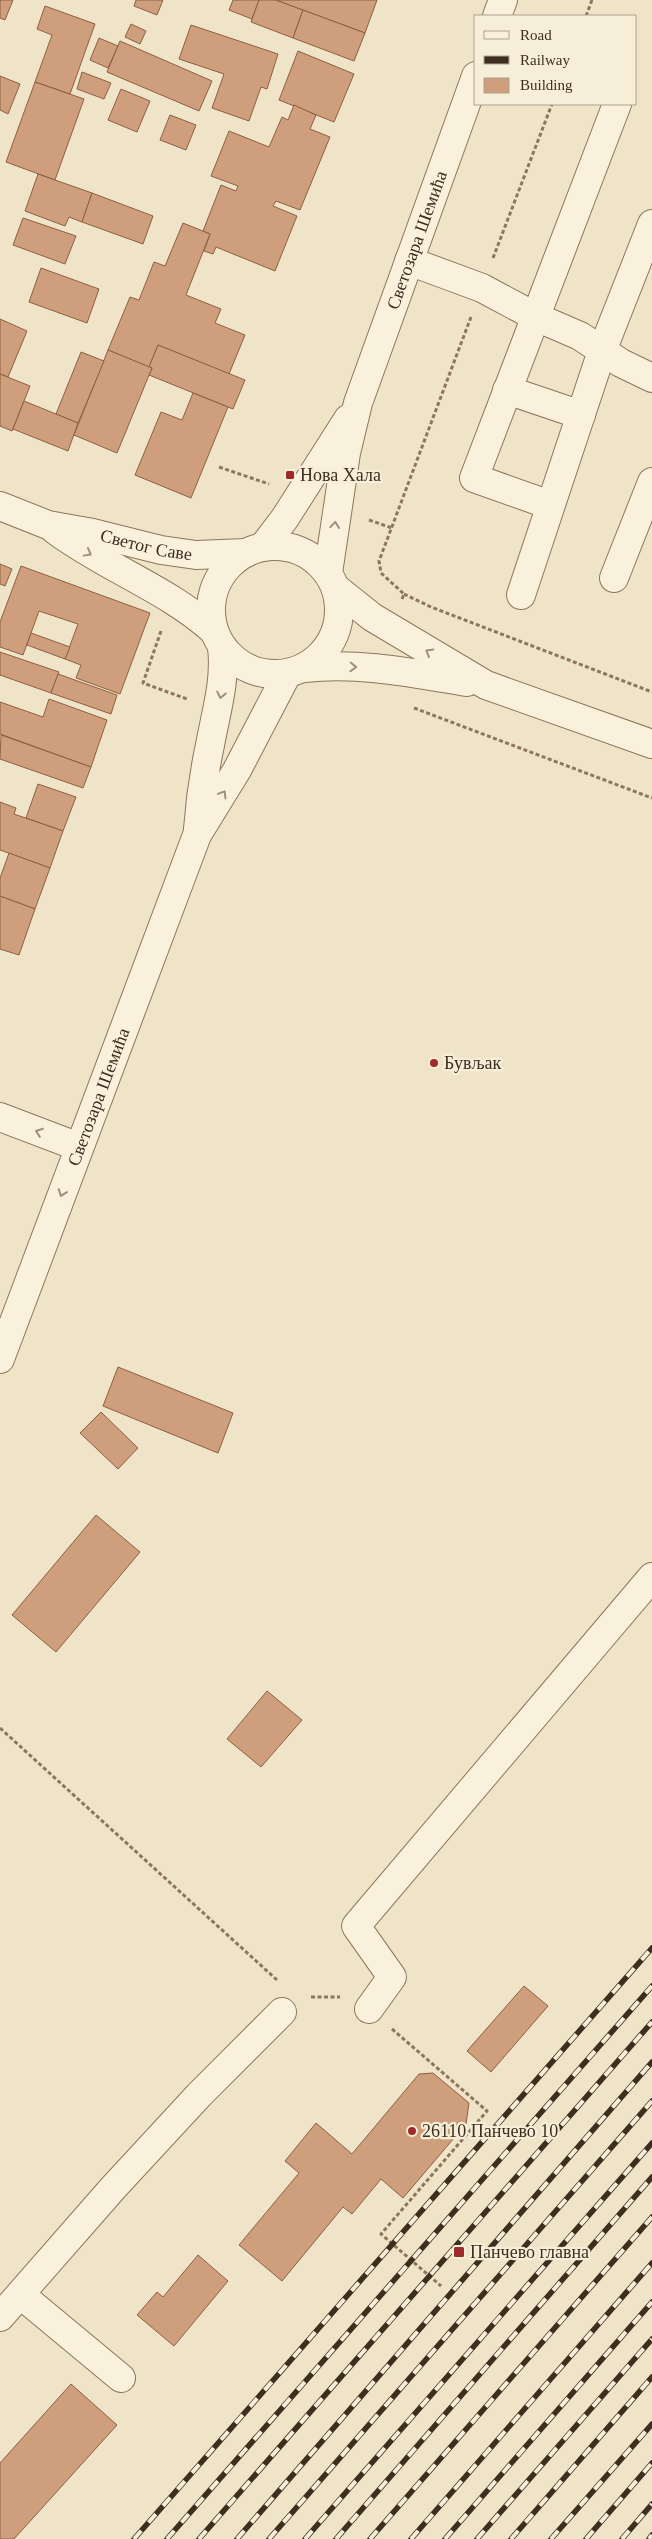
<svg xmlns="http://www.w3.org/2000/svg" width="652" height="2539" font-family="'Times New Roman',serif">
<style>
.building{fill:#cf9f7d;stroke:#8d5f41}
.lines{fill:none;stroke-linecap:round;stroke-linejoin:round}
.minor-casing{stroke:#8d765c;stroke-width:30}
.path{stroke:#8d765c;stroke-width:3;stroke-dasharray:4 2.5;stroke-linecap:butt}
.minor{stroke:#faf1dc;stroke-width:28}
.rail-casing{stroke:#3d2e20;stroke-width:5.5}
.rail{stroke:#f7eed8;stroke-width:4;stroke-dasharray:11;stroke-linecap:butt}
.oneway{stroke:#9c907e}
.poi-dot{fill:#9e2a2b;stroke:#f7eed8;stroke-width:2}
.labels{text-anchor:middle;stroke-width:4.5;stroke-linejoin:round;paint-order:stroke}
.street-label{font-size:18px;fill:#3d2e20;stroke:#f7eed8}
.poi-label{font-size:18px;fill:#3d2e20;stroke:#f7eed8;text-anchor:start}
</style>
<rect width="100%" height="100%" fill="#f0e4c8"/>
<!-- building -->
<g class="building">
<path d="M 0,0 L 13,0 L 5,20 L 0,18 Z"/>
<path d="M 136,0 L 163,0 L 157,15 L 134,6 Z"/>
<path d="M 233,0 L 259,0 L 252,19 L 229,10 Z"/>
<path d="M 259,0 L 276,0 L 303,10 L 293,38 L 251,22 Z"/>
<path d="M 276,0 L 377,0 L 365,33 Z"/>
<path d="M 45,6 L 95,24 L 70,94 L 35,82 L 52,35 L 37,29 Z"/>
<path d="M 303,10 L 365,33 L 354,61 L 293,38 Z"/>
<path d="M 131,24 L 146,31 L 140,44 L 125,37 Z"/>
<path d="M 191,25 L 278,54 L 267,89 L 261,87 L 249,121 L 212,108 L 224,74 L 179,59 Z"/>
<path d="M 99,38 L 118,46 L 108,68 L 90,60 Z"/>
<path d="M 120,41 L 212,81 L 199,111 L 107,72 Z"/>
<path d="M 298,51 L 354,74 L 334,122 L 279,100 Z"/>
<path d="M 82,72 L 111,83 L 104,99 L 77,89 Z"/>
<path d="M 0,76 L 20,84 L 8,114 L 0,110 Z"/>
<path d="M 35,82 L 84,99 L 55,180 L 6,162 Z"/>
<path d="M 121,89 L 150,101 L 137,132 L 108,120 Z"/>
<path d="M 294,105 L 316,115 L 310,129 L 330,137 L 300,210 L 276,201 L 273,206 L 297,216 L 275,271 L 216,247 L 213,254 L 204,251 L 210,234 L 203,231 L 221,185 L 236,191 L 238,186 L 211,176 L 229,131 L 269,147 L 282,117 L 288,120 Z"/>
<path d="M 170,115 L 196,125 L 186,150 L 160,140 Z"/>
<path d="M 38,174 L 92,193 L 82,222 L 69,217 L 65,226 L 25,211 Z"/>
<path d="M 92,193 L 153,216 L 143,244 L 82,222 Z"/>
<path d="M 23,218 L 76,236 L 65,264 L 13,245 Z"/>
<path d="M 183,223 L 210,234 L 186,295 L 221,309 L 215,323 L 245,335 L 229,374 L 158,345 L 149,367 L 108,350 L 130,297 L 139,300 L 154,262 L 165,266 Z"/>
<path d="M 41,268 L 99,289 L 87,323 L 29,302 Z"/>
<path d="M 0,319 L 27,331 L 8,377 L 0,374 Z"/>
<path d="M 158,345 L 245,380 L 233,409 L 149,375 L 152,368 L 149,367 Z"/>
<path d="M 108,350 L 152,368 L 117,453 L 74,435 Z"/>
<path d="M 81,352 L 104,361 L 78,423 L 56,414 Z"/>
<path d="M 0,374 L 30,386 L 12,431 L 0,426 Z"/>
<path d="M 193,393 L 228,407 L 191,498 L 135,475 L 161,412 L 182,420 Z"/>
<path d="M 24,401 L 78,423 L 68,451 L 13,429 Z"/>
<path d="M 0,564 L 12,569 L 5,586 L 0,584 Z"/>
<path d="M 21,566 L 150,613 L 120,694 L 76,678 L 81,665 L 65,659 L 78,624 L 39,611 L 23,655 L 0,647 L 0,622 Z"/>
<path d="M 31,633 L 70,647 L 65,659 L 27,645 Z"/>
<path d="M 0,652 L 59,672 L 51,693 L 0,675 Z"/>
<path d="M 58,674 L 117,695 L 111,714 L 51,693 Z"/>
<path d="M 49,699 L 107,720 L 91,767 L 0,734 L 0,702 L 43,717 Z"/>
<path d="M 1,735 L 91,767 L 83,788 L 0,759 Z"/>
<path d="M 38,784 L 76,797 L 63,831 L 26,818 Z"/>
<path d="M 0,802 L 16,808 L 14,814 L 63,831 L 50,868 L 0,850 Z"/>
<path d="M 9,853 L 50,868 L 35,909 L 0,896 L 0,878 Z"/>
<path d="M 0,896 L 35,909 L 19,955 L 0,949 Z"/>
<path d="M 118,1367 L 233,1413 L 218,1453 L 103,1406 Z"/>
<path d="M 101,1412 L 138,1448 L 118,1469 L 80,1433 Z"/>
<path d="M 96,1515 L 140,1552 L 56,1652 L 12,1615 Z"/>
<path d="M 267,1691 L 302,1720 L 261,1767 L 227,1739 Z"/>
<path d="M 524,1986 L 548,2006 L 491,2072 L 467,2051 Z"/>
<path d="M 433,2073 L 469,2103 L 466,2124 L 403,2198 L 381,2179 L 352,2214 L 343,2207 L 282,2281 L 239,2245 L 299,2173 L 285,2161 L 316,2123 L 352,2154 L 419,2074 Z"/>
<path d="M 198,2255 L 228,2281 L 174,2346 L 137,2315 L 157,2292 L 163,2297 Z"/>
<path d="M 71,2384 L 117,2425 L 14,2539 L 0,2539 L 0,2463 Z"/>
</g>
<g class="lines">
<!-- minor casing -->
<g class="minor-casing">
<g id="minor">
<path d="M 497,16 L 503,0"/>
<path d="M 409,261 L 482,288 L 536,317 L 580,336 L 621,363 L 652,378"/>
<path d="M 507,390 L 581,415"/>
<path d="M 550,505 L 474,478 L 617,104"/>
<path id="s1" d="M 0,506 L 48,525 L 93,533 L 161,550 L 196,555 L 246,553"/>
<path d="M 55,530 C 106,568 166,588 214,631"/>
<circle cx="275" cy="610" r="64"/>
<path d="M 263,547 L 285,518 L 348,419"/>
<path id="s2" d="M 328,573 L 346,453 L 358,403 L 476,76"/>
<path d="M 614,578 L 652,482"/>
<path d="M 337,589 L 372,617 L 486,685 L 652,744"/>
<path d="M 521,595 L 602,351 L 652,224"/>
<path d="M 304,668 C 361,662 412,673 467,682"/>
<path d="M 198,829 C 200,801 204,773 210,745 C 216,712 226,681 222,647"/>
<path d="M 0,1117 L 79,1147"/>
<path id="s3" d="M 0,1359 L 197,835 L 237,770 L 287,674"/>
<path d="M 369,2009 L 392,1977 L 356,1926 L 652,1577"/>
<path d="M 21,2295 L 121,2378"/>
<path d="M 0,2317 L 113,2188 L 199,2095 L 282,2012"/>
</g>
</g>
<!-- path -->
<g class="path">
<path d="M 586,16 L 592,0"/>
<path d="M 493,258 L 552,104"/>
<path d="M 219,467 L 269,484"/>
<path d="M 369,520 L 392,528"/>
<path d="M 404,594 L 431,607 L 652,692"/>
<path d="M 402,599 L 404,594 L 381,573 L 379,561 L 471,317"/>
<path d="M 161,631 L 143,683 L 187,699"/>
<path d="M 414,708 L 652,798"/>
<path d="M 0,1728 L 277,1980"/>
<path d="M 311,1997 L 340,1997"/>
<path d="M 392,2029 L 487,2111 L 381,2234 L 441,2286"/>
</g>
<!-- minor -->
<use href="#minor" class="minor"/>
<!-- rail casing -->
<g class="rail-casing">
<g id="rail">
<path d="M 134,2539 L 652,1948"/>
<path d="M 167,2539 L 652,1986"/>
<path d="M 199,2539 L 652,2022"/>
<path d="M 237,2539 L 652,2062"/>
<path d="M 269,2539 L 652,2101"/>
<path d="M 305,2539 L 652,2143"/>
<path d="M 336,2539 L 652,2177"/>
<path d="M 370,2539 L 652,2217"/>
<path d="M 411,2539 L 652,2263"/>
<path d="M 445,2539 L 652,2302"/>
<path d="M 477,2539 L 652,2339"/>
<path d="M 511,2539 L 652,2377"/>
<path d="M 551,2539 L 652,2424"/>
<path d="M 586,2539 L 652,2463"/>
<path d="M 622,2539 L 652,2504"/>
<path d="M 649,2539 L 652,2535"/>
</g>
</g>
<!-- rail -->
<use href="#rail" class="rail"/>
</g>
<!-- one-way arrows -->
<defs><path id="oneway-chevron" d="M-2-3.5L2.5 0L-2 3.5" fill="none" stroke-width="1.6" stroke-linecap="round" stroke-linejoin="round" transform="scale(1.25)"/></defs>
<g class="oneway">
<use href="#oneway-chevron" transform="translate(335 525) rotate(-83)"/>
<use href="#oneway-chevron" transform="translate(88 553) rotate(29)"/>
<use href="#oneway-chevron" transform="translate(429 652) rotate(-149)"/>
<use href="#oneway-chevron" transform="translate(353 667) rotate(2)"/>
<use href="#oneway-chevron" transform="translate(221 695) rotate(102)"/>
<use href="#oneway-chevron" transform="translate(223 794) rotate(-59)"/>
<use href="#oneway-chevron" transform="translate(39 1132) rotate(-160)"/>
<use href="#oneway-chevron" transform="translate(62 1193) rotate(110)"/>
</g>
<!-- markers -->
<g class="poi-dot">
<rect x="285" y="470" width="10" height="10" rx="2.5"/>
<circle cx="434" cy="1063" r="5"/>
<circle cx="412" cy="2131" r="5"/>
<rect x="453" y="2246" width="12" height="12" rx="2.5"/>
</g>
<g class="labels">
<!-- street labels -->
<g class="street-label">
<text dy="6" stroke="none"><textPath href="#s2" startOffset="346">Светозара Шемића</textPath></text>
<text dy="6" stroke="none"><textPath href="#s1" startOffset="152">Светог Саве</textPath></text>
<text dy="6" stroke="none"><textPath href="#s3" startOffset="280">Светозара Шемића</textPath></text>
</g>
<!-- poi labels -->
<g class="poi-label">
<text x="300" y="481">Нова Хала</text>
<text x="444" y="1069">Бувљак</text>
<text x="422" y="2137">26110 Панчево 10</text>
<text x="470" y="2258">Панчево главна</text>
</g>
</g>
<!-- legend -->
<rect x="474" y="15" width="162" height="90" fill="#f7eed8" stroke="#ada18e"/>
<rect x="484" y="31" width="25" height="8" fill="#faf1dc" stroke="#ada18e"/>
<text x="520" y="40" font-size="15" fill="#3d2e20">Road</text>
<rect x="484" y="56" width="25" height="8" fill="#3d2e20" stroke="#ada18e"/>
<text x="520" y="65" font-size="15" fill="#3d2e20">Railway</text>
<rect x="484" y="78" width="25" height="15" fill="#cf9f7d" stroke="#ada18e"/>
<text x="520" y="90" font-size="15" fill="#3d2e20">Building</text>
</svg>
